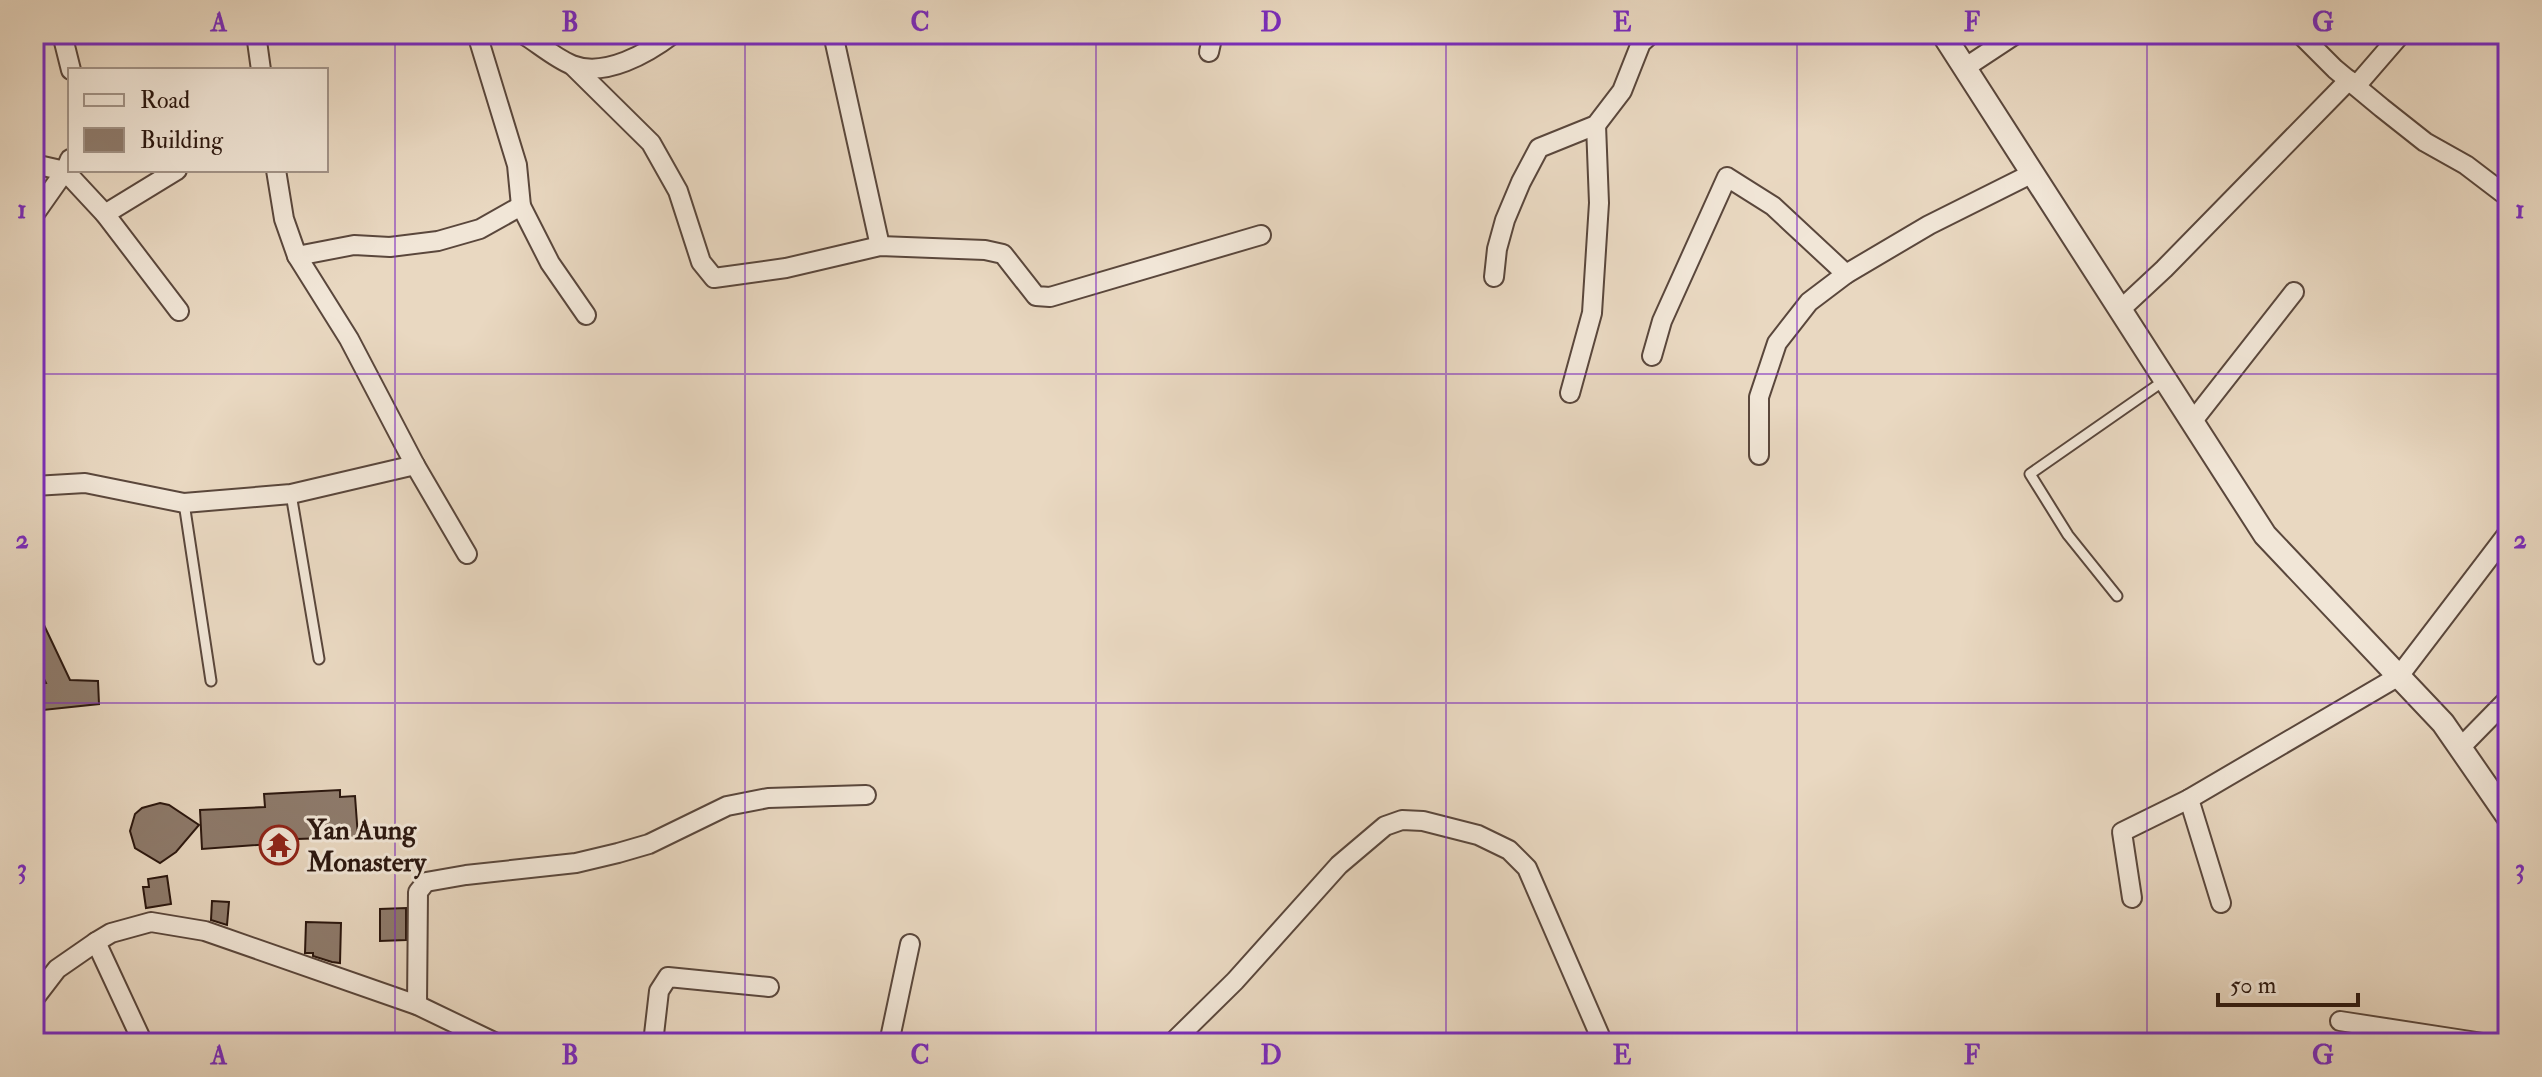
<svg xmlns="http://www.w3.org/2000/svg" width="2542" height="1077" font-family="'IM FELL Double Pica',serif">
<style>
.building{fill:#8e7b6c;stroke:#2b170f;stroke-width:2}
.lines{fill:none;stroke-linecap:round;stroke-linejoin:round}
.service-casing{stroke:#5a473c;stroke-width:13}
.minor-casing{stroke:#5a473c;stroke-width:22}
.tertiary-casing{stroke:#5a473c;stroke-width:26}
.service{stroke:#f1e6d7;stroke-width:9}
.minor{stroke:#f1e6d7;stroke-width:18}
.tertiary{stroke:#f1e6d7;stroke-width:22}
.grid{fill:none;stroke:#7b2cbf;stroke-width:2;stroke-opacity:0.55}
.labels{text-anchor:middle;stroke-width:6;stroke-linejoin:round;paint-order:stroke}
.poi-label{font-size:28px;font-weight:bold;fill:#2b170f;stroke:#f1e6d7;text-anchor:start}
.neatline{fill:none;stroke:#7b2cbf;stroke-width:3}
.grid-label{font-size:26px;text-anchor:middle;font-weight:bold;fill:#7b2cbf}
</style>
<rect width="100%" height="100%" fill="#e9d8c1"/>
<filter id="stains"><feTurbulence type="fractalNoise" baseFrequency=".0025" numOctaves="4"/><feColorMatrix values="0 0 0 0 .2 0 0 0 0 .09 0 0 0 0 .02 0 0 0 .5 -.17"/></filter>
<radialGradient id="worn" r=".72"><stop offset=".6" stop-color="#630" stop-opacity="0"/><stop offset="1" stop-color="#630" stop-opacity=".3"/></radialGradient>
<!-- building -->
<g class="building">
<path d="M 34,604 L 70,680 L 98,681 L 99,704 L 34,711 L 34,685 L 46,683 L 34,659 Z"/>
<path d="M 340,790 L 340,797 L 355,796 L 358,837 L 297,839 L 297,842 L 202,849 L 200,810 L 265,807 L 264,794 Z"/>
<path d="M 160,803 L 169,805 L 199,825 L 176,852 L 160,863 L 135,848 L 130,831 L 135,814 L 142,808 Z"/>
<path d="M 167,876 L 171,904 L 146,908 L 143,887 L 149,887 L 148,879 Z"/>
<path d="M 212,901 L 229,902 L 227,925 L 211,920 Z"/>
<path d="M 406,908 L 406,940 L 380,941 L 380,909 Z"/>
<path d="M 306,922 L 341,923 L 340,963 L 332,962 L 313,956 L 313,953 L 305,953 Z"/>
</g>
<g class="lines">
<!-- service casing -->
<g class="service-casing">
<g id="service">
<path d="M 291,494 L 319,659"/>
<path d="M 184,503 L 211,681"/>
<path d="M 2117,596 L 2068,535 L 2030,474 L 2165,380"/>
</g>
</g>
<!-- minor casing -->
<g class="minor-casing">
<g id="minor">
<path d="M 62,34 L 71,70"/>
<path d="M 256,34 L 261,70"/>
<path d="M 477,34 L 517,165 L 521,206 L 550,263 L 586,315"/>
<path d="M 523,34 C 539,44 555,58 572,65 C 605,78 648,53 673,34"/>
<path d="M 833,34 L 880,246"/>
<path d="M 2300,34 L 2335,69 L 2382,108 L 2425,142 L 2466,165 L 2508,197"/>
<path d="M 1209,52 L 1213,34"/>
<path d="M 573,66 L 651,143 L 678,191 L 701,262 L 714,278 L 786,268 L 880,246 L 985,250 L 1003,254 L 1036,296 L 1050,297 L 1261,235"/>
<path d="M 1966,67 L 2016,34"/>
<path d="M 2356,86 L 2401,34"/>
<path d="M 34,164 L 65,171 L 105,214 L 179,311"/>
<path d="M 276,170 L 284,219 L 297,256 L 349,339 L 415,465 L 467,554"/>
<path d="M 105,214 L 177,170"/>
<path d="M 34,215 L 65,171 L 70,159"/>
<path d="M 297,256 L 354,245 L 390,247 L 438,241 L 480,229 L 521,206"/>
<path d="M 1494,277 L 1497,249 L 1505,220 L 1521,182 L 1539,148 L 1596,125 L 1622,91 L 1641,43 L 1651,34"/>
<path d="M 2120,310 L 2164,269 L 2349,80"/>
<path d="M 1652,356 L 1662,321 L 1727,177 L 1773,206 L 1846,274 L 1929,225 L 2033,173"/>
<path d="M 1570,393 L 1592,313 L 1599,203 L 1596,125"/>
<path d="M 2192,422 L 2294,292"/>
<path d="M 1759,455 L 1759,397 L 1777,343 L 1809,302 L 1846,274"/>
<path d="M 34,486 L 85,483 L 184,503 L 291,494 L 415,465"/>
<path d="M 2460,748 L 2508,699"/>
<path d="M 2132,898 L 2122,832 L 2189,799"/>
<path d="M 2221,903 L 2189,799 L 2399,676 L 2508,533"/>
<path d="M 96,942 L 143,1043"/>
<path d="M 34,999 L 57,969 L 96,942 L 111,933 L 151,922 L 205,931 L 417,1005 L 496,1043"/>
<path d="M 417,1005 L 418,892 L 426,882 L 466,875 L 576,863 L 618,853 L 649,844 L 727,806 L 768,798 L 866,795"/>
<path d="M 2340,1021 L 2483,1043"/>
<path d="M 653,1043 L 659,991 L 668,977 L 769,987"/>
<path d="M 889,1043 L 910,944"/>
<path d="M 1172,1043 L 1235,981 L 1339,865 L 1385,826 L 1402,820 L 1423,821 L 1478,835 L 1509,850 L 1527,868 L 1603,1043"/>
</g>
</g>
<!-- tertiary casing -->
<g class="tertiary-casing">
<path id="tertiary" d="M 1943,34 L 2265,535 L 2443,723 L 2508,817"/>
</g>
<!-- service -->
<use href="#service" class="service"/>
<!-- minor -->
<use href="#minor" class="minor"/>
<!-- tertiary -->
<use href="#tertiary" class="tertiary"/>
</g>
<!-- grid -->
<path class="grid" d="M 395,34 L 395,1043M 745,34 L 745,1043M 1096,34 L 1096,1043M 1446,34 L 1446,1043M 1797,34 L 1797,1043M 2147,34 L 2147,1043M 34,374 L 2508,374M 34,703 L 2508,703"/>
<!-- icons -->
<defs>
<g id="temple-ring" transform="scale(2)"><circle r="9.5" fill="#f1e6d7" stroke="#8f2418" stroke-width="1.5"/><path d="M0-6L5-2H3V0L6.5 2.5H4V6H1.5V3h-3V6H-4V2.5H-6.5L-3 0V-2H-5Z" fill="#8f2418"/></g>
</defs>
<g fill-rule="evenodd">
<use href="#temple-ring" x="279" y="845"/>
</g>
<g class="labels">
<!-- poi labels -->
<g class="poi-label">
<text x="307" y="839">Yan Aung<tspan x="307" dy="32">Monastery</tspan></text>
</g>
</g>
<!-- margin -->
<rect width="2542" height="1077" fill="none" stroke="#e9d8c1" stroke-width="88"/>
<!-- legend -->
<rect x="68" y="68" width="260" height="104" fill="#f1e6d7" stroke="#a29387" stroke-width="2"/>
<rect x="84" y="94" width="40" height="12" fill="#f1e6d7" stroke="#a29387" stroke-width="2"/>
<text x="140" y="108" font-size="24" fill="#2b170f">Road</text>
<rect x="84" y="128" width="40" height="24" fill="#8e7b6c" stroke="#a29387" stroke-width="2"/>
<text x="140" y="148" font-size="24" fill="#2b170f">Building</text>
<!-- scale -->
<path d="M2218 993v12h140v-12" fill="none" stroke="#2b170f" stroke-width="4"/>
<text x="2230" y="993" font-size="24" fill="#2b170f" stroke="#f1e6d7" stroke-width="6" paint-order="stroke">50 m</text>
<rect x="44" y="44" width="2454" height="989" class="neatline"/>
<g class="grid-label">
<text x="219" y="31">A</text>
<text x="570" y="31">B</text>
<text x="920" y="31">C</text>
<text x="1271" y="31">D</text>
<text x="1622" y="31">E</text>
<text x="1972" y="31">F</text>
<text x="2323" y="31">G</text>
<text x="22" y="218">1</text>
<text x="2520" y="218">1</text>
<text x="22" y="548">2</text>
<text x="2520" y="548">2</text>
<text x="22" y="877">3</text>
<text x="2520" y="877">3</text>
<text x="219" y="1064">A</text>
<text x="570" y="1064">B</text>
<text x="920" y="1064">C</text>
<text x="1271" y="1064">D</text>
<text x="1622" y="1064">E</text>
<text x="1972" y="1064">F</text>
<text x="2323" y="1064">G</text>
</g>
<rect width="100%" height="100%" filter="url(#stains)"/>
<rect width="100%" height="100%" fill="url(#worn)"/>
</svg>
